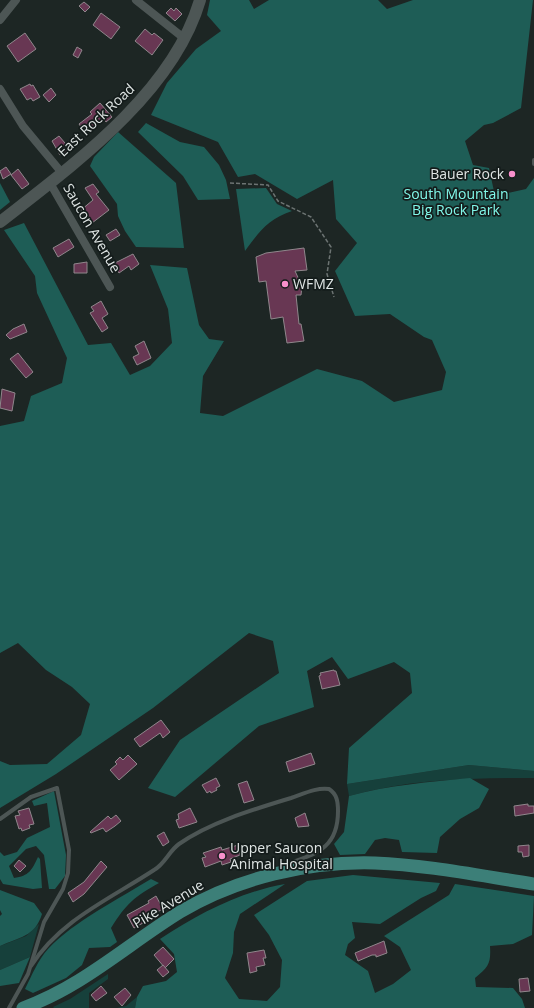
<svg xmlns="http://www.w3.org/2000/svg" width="534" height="1008" font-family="'Open Sans',sans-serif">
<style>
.green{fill:#16403b}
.forest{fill:#1e5d56}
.building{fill:#683753;stroke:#90878c}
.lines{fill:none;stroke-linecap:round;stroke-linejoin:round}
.path{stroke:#6d7473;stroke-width:1.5;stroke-dasharray:4 2;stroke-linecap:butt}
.lane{stroke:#4d5655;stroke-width:4}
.street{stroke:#4d5655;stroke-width:8}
.secondary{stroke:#4d5655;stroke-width:12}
.primary{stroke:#3c7f78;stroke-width:13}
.poi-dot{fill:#f890cc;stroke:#141c1b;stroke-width:1.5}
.labels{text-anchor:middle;stroke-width:3.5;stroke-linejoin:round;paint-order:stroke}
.street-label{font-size:14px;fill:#dfe5e4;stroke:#141c1b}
.poi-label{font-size:14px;fill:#dfe5e4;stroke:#141c1b;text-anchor:start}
.park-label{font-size:14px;fill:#82f8ea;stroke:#141c1b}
</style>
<rect width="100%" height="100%" fill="#1d2624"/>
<!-- green -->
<g class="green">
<path d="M 469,765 L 534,771 L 534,778 C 472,778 410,779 349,796 L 347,784 Z"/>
<path d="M 39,924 L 30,957 L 0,970 L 0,946 L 26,936 Z"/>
<path d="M 108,974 L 108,979 L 89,993 L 89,1008 L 54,1008 L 53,1007 L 70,999 Z"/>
<path d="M 137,997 L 135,1008 L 117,1008 L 126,1006 Z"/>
</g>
<!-- forest -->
<g class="forest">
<path d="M 210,0 L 249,0 L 254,9 L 269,0 L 378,0 L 387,9 L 413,0 L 533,0 L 521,108 L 493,123 L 484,125 L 465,141 L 473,165 L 489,168 L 495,196 L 526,189 L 534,178 L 534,771 L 469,765 L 347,784 L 349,748 L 412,693 L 410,673 L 394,662 L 348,679 L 332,657 L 307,671 L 314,707 L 259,726 L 175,797 L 148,788 L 180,740 L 279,673 L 273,641 L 249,633 L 153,708 L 56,774 L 0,808 L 0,761 L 10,765 L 47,764 L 81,735 L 90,704 L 72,687 L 46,670 L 18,643 L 0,653 L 0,426 L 24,421 L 31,396 L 62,383 L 67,358 L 37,293 L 35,276 L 4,230 L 24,223 L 88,345 L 111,343 L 130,375 L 150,366 L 172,343 L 168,309 L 150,265 L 187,268 L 199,325 L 209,339 L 224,341 L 203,376 L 200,413 L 223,416 L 317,369 L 362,381 L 394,402 L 442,390 L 446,372 L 432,340 L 424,337 L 390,314 L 355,316 L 335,271 L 357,243 L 336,219 L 333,180 L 297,199 L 255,174 L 238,177 L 218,142 L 151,115 L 167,83 L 196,49 L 221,31 L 207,15 Z"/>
<path d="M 146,123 L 180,142 L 204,147 L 219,165 L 226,180 L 230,199 L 198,200 L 183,176 L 138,132 Z"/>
<path d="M 118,132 L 176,183 L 184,248 L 136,247 L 125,231 L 118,216 L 117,204 L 90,166 L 94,157 Z"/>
<path d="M 0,183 L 10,202 L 0,210 Z"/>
<path d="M 266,188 L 277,204 L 292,211 C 268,219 260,231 245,251 L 236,189 Z"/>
<path d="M 470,778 L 489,789 L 479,808 L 460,819 L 440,837 L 437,853 L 402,852 L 399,840 L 385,838 L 375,840 L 365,854 L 340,855 L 334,844 L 344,832 L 349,796 C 389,785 429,782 470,778 Z"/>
<path d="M 54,791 L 66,855 L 65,876 L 55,889 L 49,889 L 44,855 L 36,846 L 26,849 L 9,866 L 14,878 C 29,876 32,870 38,857 L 40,859 L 42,888 L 33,889 L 3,884 L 0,879 L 0,852 L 4,856 L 17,852 L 27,838 L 50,827 L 47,803 L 34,806 L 32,801 Z"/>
<path d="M 353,875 L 440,883 L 436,891 L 421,898 L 380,924 L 352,922 L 355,938 L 348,944 L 345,955 L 368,971 L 375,993 L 393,984 L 411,970 L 400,947 L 384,936 L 449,895 L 455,884 L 534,896 L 532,935 L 513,944 L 490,946 C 491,963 489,967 475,978 L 476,987 L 513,988 L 522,999 L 525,1008 L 135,1008 L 137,997 L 143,986 L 166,981 L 177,972 L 174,954 L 160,939 C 198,914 240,892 285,884 L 240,914 L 234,932 L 233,953 L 225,978 L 239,999 L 267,1001 L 280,987 L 282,960 L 269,935 L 254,915 L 307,881 Z"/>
<path d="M 151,879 L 159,883 C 134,897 126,904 111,928 L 117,942 L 110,947 L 89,948 L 82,965 L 66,978 L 33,993 L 25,989 C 32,975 38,960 48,949 C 73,922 120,898 151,879 Z"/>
<path d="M 0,890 L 34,903 L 42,914 C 35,937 19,937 0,946 L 0,916 L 2,914 L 0,910 Z"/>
<path d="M 30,957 L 19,983 L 0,986 L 0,970 Z"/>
</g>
<!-- building -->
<g class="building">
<path d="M 84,2 L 90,7 L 85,12 L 79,6 Z"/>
<path d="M 171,8 L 174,11 L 176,8 L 182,14 L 175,21 L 166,13 Z"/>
<path d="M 101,13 L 120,27 L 111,39 L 93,25 Z"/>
<path d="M 145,29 L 152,35 L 154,33 L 163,40 L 152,55 L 135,41 Z"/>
<path d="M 25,33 L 36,49 L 18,62 L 7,46 Z"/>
<path d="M 77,47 L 82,50 L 78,58 L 73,55 Z"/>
<path d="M 30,84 L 31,86 L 33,85 L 40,97 L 33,101 L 31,98 L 27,100 L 20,89 Z"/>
<path d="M 51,88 L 56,95 L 49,102 L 43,95 Z"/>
<path d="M 100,103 L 112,117 L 106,122 L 104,119 L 86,134 L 79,124 L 92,114 L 90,112 Z"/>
<path d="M 59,136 L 71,150 L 65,155 L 63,153 L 60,155 L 52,141 Z"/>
<path d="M 6,167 L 11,174 L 3,179 L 0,171 Z"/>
<path d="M 18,169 L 29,184 L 22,189 L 11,175 Z"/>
<path d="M 93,184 L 99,192 L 96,194 L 109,210 L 92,223 L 81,210 L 93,200 L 85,188 Z"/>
<path d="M 116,229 L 120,235 L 110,241 L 106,235 Z"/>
<path d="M 69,239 L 74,247 L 58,257 L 53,248 Z"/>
<path d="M 304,248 L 307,270 L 295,271 L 302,286 L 301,295 L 296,295 L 299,324 L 301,324 L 304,341 L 287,343 L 283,317 L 271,319 L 266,281 L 259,282 L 256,257 L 266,253 Z"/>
<path d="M 133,254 L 139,264 L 131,270 L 129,266 L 119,273 L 113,264 Z"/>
<path d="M 87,262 L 87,273 L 74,273 L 74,264 Z"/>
<path d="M 101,301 L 108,314 L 102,318 L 108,328 L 102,332 L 90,313 L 94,311 L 91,307 Z"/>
<path d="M 24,324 L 27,332 L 10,339 L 6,335 L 13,329 Z"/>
<path d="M 144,341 L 151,358 L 137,365 L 133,357 L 139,354 L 135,346 Z"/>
<path d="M 18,353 L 33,372 L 26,378 L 10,359 Z"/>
<path d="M 2,389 L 15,393 L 12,411 L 0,408 Z"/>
<path d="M 334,670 L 334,671 L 336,671 L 340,685 L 322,689 L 319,676 L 321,675 L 320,673 Z"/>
<path d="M 161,720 L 170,732 L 163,738 L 160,733 L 140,747 L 134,739 Z"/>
<path d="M 311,753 L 315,764 L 289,772 L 286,762 Z"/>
<path d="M 128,755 L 137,764 L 119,780 L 110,770 L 117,764 L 115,762 L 120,757 L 123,760 Z"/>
<path d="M 216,778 L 220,786 L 216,788 L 217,790 L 211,793 L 210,791 L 207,793 L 202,785 Z"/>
<path d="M 247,781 L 254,800 L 244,803 L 238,784 Z"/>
<path d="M 528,804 L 528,806 L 534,806 L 534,813 L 515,816 L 514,806 Z"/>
<path d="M 29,808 L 34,824 L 29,825 L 30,828 L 22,831 L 21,828 L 19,829 L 15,816 L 20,815 L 18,811 Z"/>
<path d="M 190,808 L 197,822 L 179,828 L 176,820 L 179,819 L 178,814 Z"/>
<path d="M 305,813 L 309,826 L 298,827 L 295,818 Z"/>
<path d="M 116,815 L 121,821 L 115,826 L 106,832 L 103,828 L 91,833 L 90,832 L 108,816 L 111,819 Z"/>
<path d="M 164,832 L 169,842 L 163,846 L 157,836 Z"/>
<path d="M 238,845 L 240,855 L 230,859 L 231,862 L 222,865 L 221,861 L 205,867 L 202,858 L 206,857 L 203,853 L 221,847 L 222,850 Z"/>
<path d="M 529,845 L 529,856 L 523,857 L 522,852 L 518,852 L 518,846 Z"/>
<path d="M 19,860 L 26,866 L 20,872 L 14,866 Z"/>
<path d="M 101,861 L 107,867 L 84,894 L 73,902 L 68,893 L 84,882 Z"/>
<path d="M 156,896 L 163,909 L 157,912 L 159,914 L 134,928 L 127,915 L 149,903 L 148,901 Z"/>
<path d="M 384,941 L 387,953 L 376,957 L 376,955 L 372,955 L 358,961 L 355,953 Z"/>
<path d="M 163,947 L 174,959 L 165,968 L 154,955 Z"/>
<path d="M 264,950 L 266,958 L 263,958 L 265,965 L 256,967 L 257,971 L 250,973 L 247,953 Z"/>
<path d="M 163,965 L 169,972 L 163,977 L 157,970 Z"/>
<path d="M 528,978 L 530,991 L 520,992 L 519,979 Z"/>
<path d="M 101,986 L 107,993 L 96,1001 L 91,995 Z"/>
<path d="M 125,988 L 131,995 L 122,1006 L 114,997 Z"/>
</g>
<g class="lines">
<!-- path -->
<path class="path" d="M 230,183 L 268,185 L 278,201 L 311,217 L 331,247 L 327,274 L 334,297"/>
<!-- lane -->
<g class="lane">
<path d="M 534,164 L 534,160"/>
<path d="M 0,819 L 31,797 L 57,788 L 69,850 L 68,873 L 63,889 L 44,922 L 28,974 L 9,1008"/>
<path d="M 31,966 C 60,920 110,899 154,870 C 165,864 169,851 179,844 C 210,822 255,809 291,798 C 303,794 317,787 329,789 C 337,794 338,802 338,811 C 338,851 313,854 282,866"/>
</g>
<!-- street -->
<g class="street">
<path d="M 136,0 L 185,39"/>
<path d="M 0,20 L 16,0"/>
<path d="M 0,89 L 23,126 L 62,173"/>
<path d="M 50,183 L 110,287"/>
</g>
<!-- secondary -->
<path class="secondary" d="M 0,222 C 73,165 173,93 200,0"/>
<!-- primary -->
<path class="primary" d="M 23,1008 C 82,987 128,944 180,912 C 237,878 309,861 375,863 C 428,865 481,876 534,884"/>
</g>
<!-- markers -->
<g class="poi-dot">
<circle cx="512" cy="174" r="4"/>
<circle cx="285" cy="284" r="4"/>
<circle cx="222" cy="856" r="4"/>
</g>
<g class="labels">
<!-- street labels -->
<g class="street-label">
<text transform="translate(96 120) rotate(-43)" y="5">East Rock Road</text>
<text transform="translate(92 228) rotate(60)" y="5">Saucon Avenue</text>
<text transform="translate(168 904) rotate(-31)" y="5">Pike Avenue</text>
</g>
<!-- poi labels -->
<g class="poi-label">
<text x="504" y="179" text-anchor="end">Bauer Rock</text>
<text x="293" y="289">WFMZ</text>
<text x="230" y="853">Upper Saucon<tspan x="230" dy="16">Animal Hospital</tspan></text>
</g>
<!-- park labels -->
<g class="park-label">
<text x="456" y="199">South Mountain<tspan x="456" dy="16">Big Rock Park</tspan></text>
</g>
</g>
</svg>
